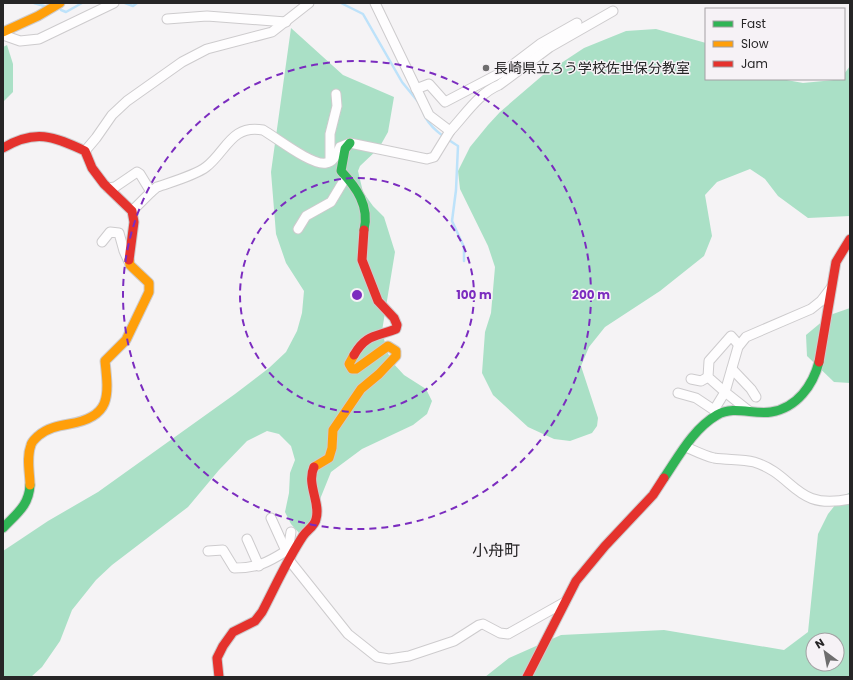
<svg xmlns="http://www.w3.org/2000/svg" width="853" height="680" font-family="Poppins,'Noto Sans JP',sans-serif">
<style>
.forest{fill:#aae0c6;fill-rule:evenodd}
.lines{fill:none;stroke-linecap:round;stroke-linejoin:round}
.stream{stroke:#bde2fa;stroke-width:2.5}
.street-casing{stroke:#cdcbcd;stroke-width:11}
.fast-casing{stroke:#cdcbcd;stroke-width:11}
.slow-casing{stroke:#cdcbcd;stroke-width:11}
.jam-casing{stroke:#cdcbcd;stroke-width:11}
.street{stroke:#fefdfe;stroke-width:9}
.fast{stroke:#30b455;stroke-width:9}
.slow{stroke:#ff9f0a;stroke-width:9}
.jam{stroke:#e5322d;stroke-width:9}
.ring{fill:none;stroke:#7b2cbf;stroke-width:2;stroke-dasharray:7 5}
.poi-dot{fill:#6e6d6e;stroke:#f6f2f6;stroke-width:1.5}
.labels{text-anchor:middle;stroke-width:3;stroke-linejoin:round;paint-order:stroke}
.poi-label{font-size:14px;fill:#262526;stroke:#f6f2f6;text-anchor:start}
.quarter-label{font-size:16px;fill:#262526;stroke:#f6f2f6}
.centre{fill:#7b2cbf;stroke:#f6f2f6;stroke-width:2}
.ring-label{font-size:12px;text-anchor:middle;font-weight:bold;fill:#7b2cbf;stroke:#f6f2f6;stroke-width:3;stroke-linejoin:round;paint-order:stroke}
</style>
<rect width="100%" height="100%" fill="#f5f3f5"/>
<!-- forest -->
<g class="forest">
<path d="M 291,28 L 343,75 L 394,97 L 388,132 L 379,148 L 360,166 L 358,171 L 363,192 L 373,206 L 384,217 L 395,252 L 382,331 L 387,351 L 392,362 L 404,375 L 426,389 L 432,401 L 427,414 L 413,425 L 362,449 L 331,472 L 312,519 L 299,533 L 291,524 L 285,512 L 289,493 L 290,473 L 295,460 L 291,446 L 279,434 L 267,431 L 247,441 L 219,470 L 188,507 L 112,565 L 96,580 L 72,610 L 60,641 L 42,667 L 31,677 L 3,677 L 3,551 L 48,521 L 98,492 L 235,394 L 269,368 L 286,352 L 297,331 L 302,313 L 304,291 L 286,263 L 276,234 L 271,172 Z"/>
<path d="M 656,29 L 706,43 L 706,79 L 781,79 L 803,83 L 844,79 L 844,74 L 850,66 L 850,216 L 808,218 L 778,196 L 765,179 L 750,169 L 717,182 L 705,195 L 712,236 L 704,256 L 660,291 L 605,327 L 589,347 L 581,366 L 598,418 L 597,426 L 592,433 L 570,441 L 554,439 L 528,427 L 493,395 L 482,373 L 485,332 L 491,313 L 495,267 L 488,246 L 460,189 L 458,171 L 470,147 L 488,125 L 500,112 L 543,75 L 584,48 L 626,31 Z"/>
<path d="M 7,45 L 13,64 L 13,92 L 3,102 L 3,47 Z"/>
<path d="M 850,308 L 850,383 L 834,382 L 807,356 L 806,335 L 830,315 Z"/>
<path d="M 850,492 L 850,677 L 485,677 L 509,658 L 561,635 L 664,630 L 784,650 L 808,632 L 818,534 L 828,514 L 840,499 ZM 813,640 L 837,640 L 837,664 L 813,664 Z"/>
</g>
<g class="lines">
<!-- stream -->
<g class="stream">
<path d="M 34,3 L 44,6"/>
<path d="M 125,3 L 133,6 L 137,3"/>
<path d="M 341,3 L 363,14 L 402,82 L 420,104"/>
<path d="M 61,10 L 66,12 L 82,3"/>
<path d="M 424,114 C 430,129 446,138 458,146 L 456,190 L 452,221 L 464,247 L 464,261"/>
</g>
<!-- street casing -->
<g class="street-casing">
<g id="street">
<path d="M 167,19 L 207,16 L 286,22"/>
<path d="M 3,35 L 20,41 L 39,39 L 114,3"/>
<path d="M 416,89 L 429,84 L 445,102 L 506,70 L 540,44 L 577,23"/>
<path d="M 450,131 C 465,115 479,93 499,85 L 550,47 L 613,11"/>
<path d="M 85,151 L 96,138 L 112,115 L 127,101 L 182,62 L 207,49 L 272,32 L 309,3"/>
<path d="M 330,161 L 330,134 L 337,106 L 336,94"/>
<path d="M 108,188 L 115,187 L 137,172 L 140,174 L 151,192 L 132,211"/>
<path d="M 151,192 L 157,187 C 171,182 194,176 206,167 C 226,152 231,124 263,130 C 277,138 312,166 326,163 C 334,162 337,153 340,147 L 350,143 L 427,159 L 434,157 L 450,131 L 429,115 L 375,3"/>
<path d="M 298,229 L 306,216 L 331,202 L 346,177"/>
<path d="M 102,242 L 110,232 L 119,233 L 124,251 L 129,262"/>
<path d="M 732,369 L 751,389 L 756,397"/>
<path d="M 691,379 L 701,381 L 708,377"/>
<path d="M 678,393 L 696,398 L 714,410"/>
<path d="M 749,411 L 725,392 L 738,347 L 746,337 L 811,309 L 821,301 L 831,288"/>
<path d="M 717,415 L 714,410 L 725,392 L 708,377 L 709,361 L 731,336 L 739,345"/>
<path d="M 686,447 C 695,451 705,456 714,458 C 727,460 742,459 754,462 C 796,475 794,511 850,499"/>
<path d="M 247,539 L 259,566"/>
<path d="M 208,551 L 223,550 L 234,568 C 257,568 267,563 286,551 L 271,518"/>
<path d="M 288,551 L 291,532"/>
<path d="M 289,560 L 348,634 L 377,657 L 389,659 L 409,656 L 454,641 L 479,625 L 483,624 L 500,633 L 508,634 L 565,602"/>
</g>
</g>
<!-- fast casing -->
<g class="fast-casing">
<g id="fast">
<path d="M 350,143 L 345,149 L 341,171 C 356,187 370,206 364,230"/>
<path d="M 664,478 C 679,456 693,429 717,415 C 734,405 753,415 771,412 C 797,408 813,385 819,362"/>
<path d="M 3,528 C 16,514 29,506 30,485"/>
</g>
</g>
<!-- slow casing -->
<g class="slow-casing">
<g id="slow">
<path d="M 3,32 L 38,16 L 60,3"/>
<path d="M 314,467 L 329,458 L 332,448 L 333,430 L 361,389 L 379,374 L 396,356 L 396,351 L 388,346 L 356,369 L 352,369 L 349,364 L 354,355"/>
<path d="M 30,485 C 30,473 26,458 31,445 C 32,441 35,439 38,436 C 47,428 58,426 69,424 C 111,417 109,397 105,361 L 126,340 L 149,292 L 149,283 L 130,265 L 129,260"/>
</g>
</g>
<!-- jam casing -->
<g class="jam-casing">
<g id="jam">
<path d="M 3,148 C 35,129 53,136 85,151 L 92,168 L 104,184 L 132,211 L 134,222 L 129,260"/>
<path d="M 354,355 C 366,334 376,337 396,329 L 397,325 L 394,318 L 378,301 L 362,260 L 364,230"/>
<path d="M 819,362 L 836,262 L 850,239"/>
<path d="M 219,677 L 217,658 L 223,646 L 233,632 L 255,621 L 262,612 C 275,587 287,560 303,536 C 307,530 315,526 316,519 C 321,503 306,484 314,467"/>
<path d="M 527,677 L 576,581 L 605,546 L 653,495 L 664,478"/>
</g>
</g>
<!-- street -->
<use href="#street" class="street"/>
<!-- fast -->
<use href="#fast" class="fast"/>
<!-- slow -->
<use href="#slow" class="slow"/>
<!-- jam -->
<use href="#jam" class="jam"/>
</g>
<!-- distance rings -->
<g class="ring">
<circle cx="357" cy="295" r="117"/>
<circle cx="357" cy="295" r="234"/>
</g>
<!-- markers -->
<circle class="poi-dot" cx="486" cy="68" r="4"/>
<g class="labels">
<!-- poi labels -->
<g class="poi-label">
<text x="494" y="73">長崎県立ろう学校佐世保分教室</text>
</g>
<!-- quarter labels -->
<g class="quarter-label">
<text x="496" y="556">小舟町</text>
</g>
</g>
<circle cx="357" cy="295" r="6" class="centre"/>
<g class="ring-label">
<text x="474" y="299">100 m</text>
<text x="591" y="299">200 m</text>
</g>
<!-- border -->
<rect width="853" height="680" fill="none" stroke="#262526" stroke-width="8"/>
<!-- legend -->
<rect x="705" y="8" width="140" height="72" fill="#f6f2f6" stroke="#a3a0a3"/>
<rect x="713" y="21" width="20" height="6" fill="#30b455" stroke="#a3a0a3"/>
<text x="741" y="28" font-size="12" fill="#262526">Fast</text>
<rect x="713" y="41" width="20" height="6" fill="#ff9f0a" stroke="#a3a0a3"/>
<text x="741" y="48" font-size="12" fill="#262526">Slow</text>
<rect x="713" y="61" width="20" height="6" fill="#e5322d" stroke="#a3a0a3"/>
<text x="741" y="68" font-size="12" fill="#262526">Jam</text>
<!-- north arrow -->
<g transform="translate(825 652) rotate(328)"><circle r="19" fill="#f6f2f6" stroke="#a3a0a3"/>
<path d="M0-3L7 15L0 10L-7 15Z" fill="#6e6d6e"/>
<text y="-6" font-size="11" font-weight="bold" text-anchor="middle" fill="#262526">N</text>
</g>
</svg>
